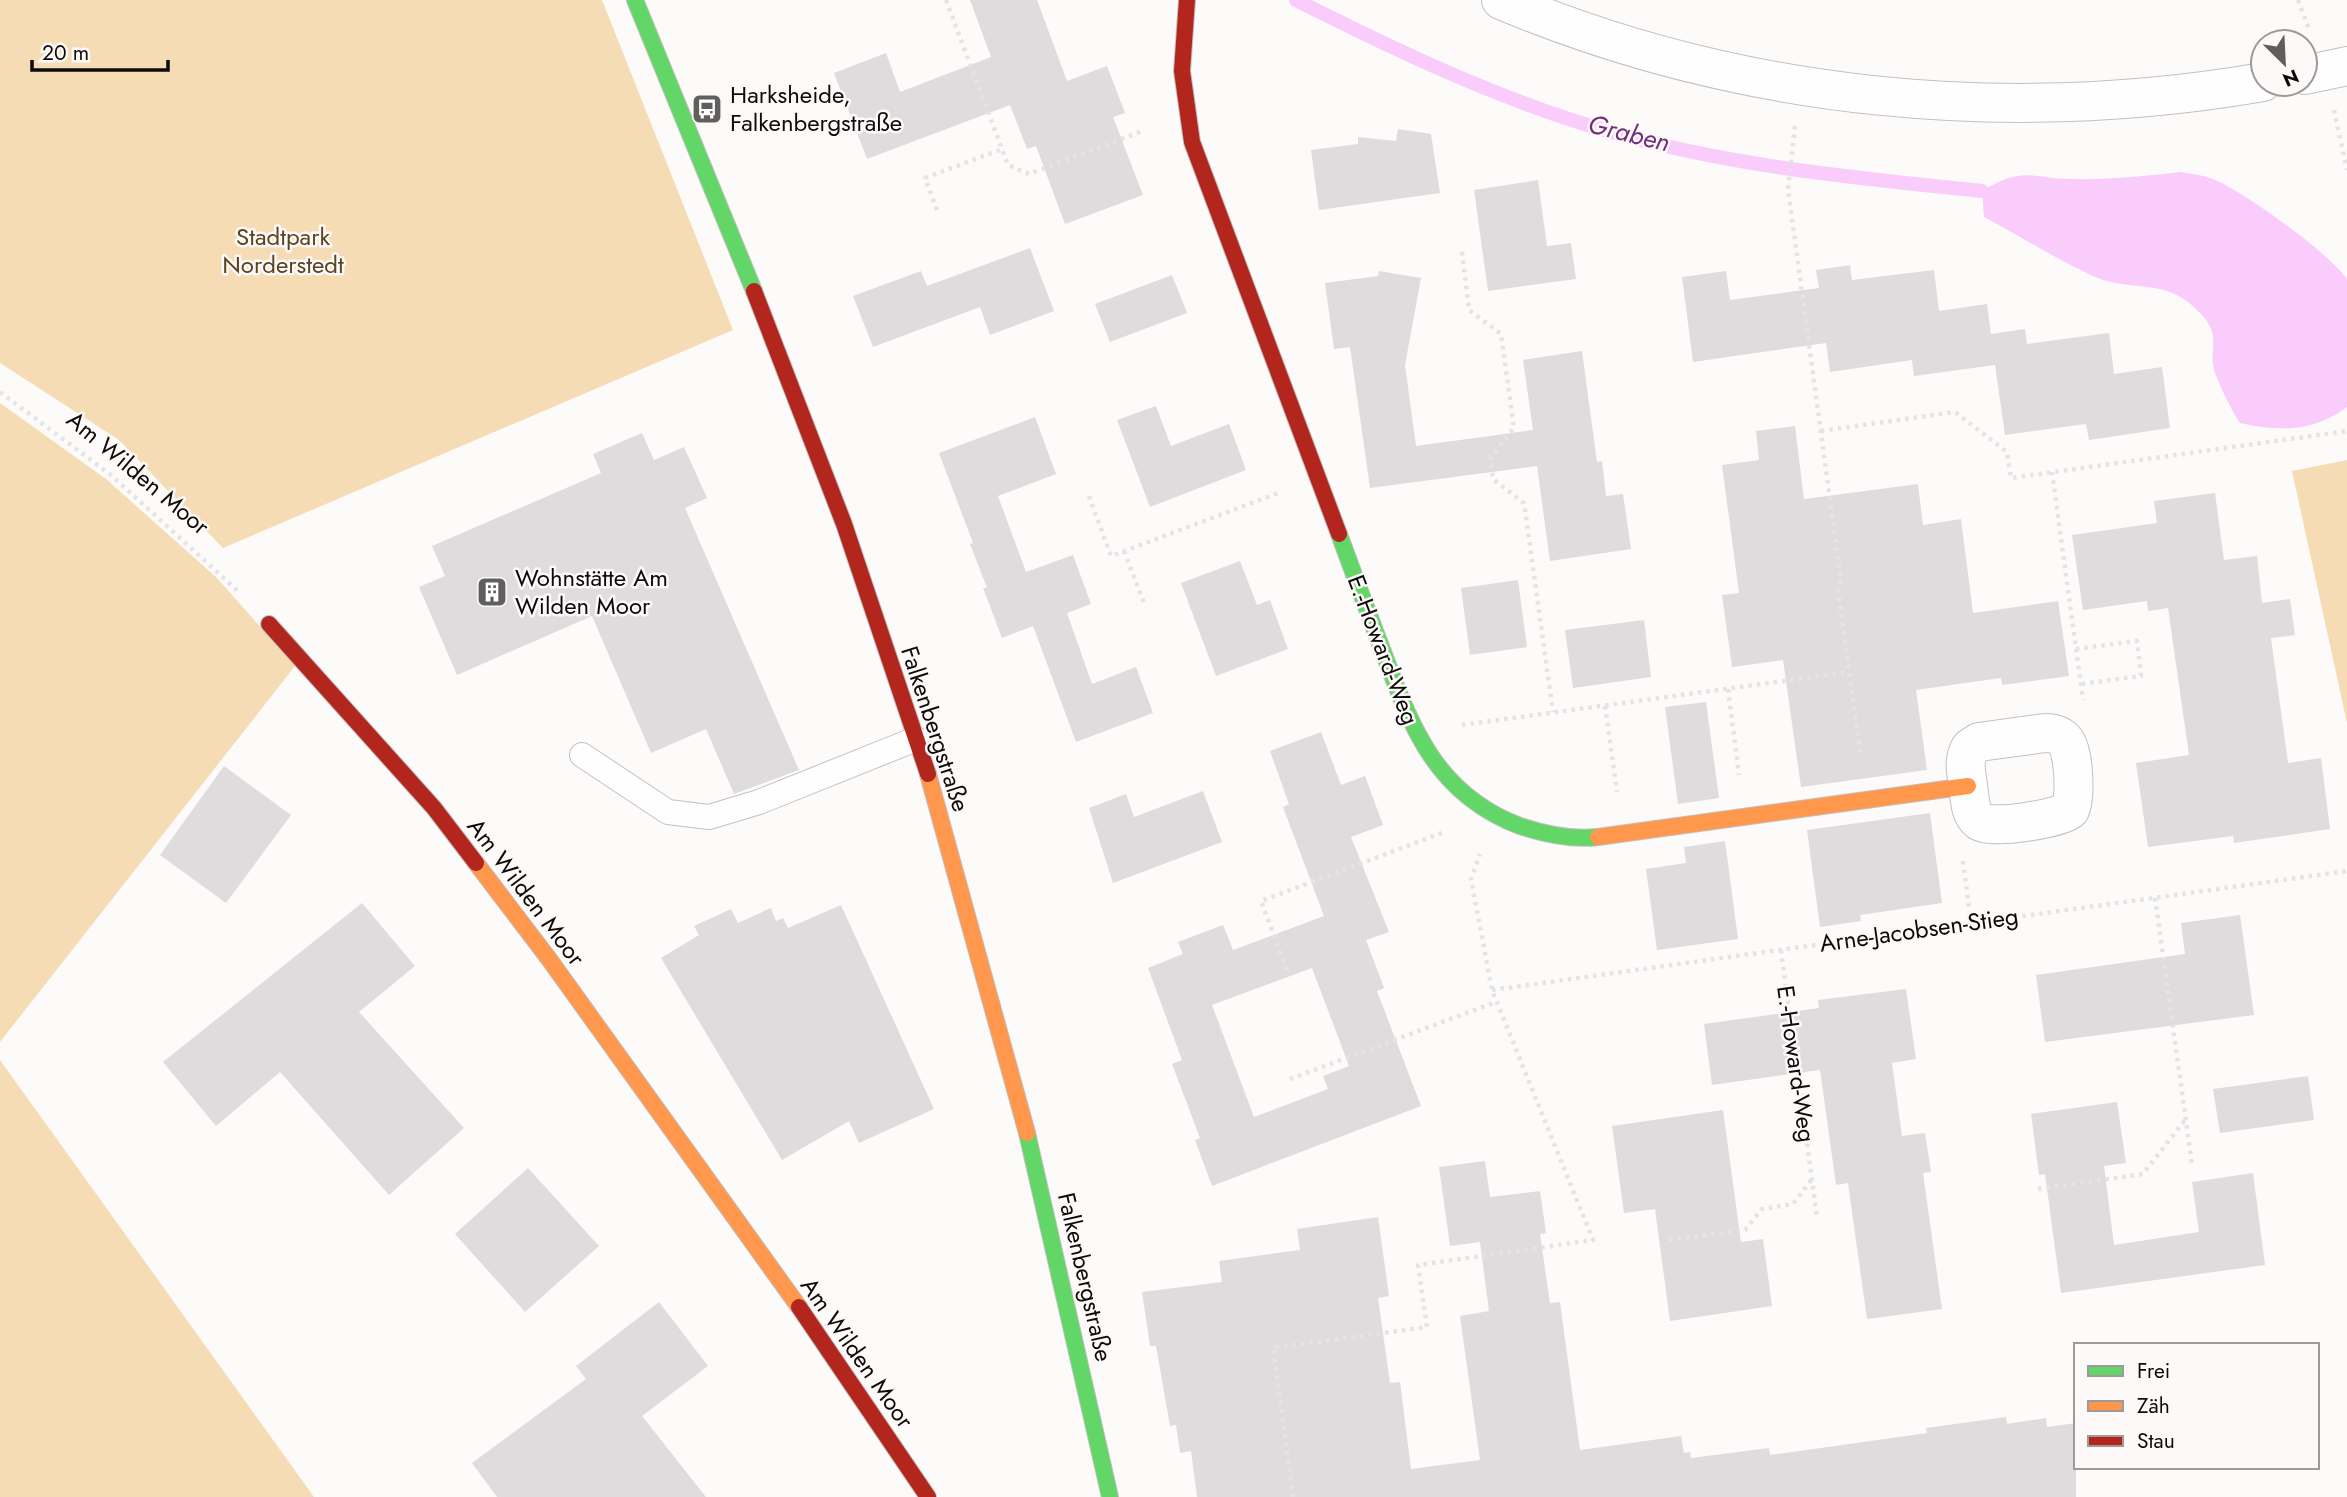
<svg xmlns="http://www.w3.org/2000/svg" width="2347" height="1497" font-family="Jost,sans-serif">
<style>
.green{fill:#f6dcb4}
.water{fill:#f9ccfc}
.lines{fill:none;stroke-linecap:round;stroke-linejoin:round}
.stream{stroke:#f9ccfc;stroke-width:14}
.building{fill:#dfdcdd;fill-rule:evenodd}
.lane-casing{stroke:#c2c0c0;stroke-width:26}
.street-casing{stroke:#c2c0c0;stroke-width:40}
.fast-casing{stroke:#c2c0c0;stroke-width:18}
.slow-casing{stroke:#c2c0c0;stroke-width:18}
.jam-casing{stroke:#c2c0c0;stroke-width:18}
.path{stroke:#e4e4e4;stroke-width:4.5;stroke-dasharray:3.5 5;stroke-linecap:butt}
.lane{stroke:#fffefe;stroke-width:24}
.street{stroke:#fffefe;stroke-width:38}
.fast{stroke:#63d668;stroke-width:16}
.slow{stroke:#ff974d;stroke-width:16}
.jam{stroke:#b3261e;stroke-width:16}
.labels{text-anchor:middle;stroke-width:5;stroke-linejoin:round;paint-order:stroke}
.poi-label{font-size:24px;fill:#0d0b0a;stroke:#fef9f9;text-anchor:start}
.park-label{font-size:24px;fill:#584421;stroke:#fef9f9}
.street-label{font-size:24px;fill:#0d0b0a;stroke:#fef9f9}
.water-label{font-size:26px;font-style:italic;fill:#732d7b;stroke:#fef9f9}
</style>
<rect width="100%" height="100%" fill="#fdfafa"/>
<!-- green -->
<g class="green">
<path d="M 0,0 L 602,0 L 733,330 L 223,548 L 119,440 L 0,363 Z"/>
<path d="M 0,403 L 106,479 L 217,578 L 295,666 L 0,1042 Z"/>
<path d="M 2347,460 L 2347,723 L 2292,471 Z"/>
<path d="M 0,1060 L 314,1497 L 0,1497 Z"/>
</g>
<!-- water -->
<path class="water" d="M 2181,172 C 2191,174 2203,175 2213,179 C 2243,191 2329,253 2347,279 L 2347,407 C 2314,432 2279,432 2240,423 C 2232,412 2218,382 2214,370 C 2209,348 2221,336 2202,315 C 2167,275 2133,294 2093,276 C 2056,259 2020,236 1984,217 L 1982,191 C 2023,166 2029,178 2071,179 C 2108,180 2145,176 2181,172 Z"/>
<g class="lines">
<!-- stream -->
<path class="stream" d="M 1296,0 C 1395,50 1498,99 1604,130 C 1727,166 1856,178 1982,191"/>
</g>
<!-- building -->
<g class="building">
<path d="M 970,0 L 1037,0 L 1067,81 L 1107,66 L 1125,113 L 1113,117 L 1143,195 L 1065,224 L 1036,146 L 1027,149 L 1010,105 L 867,159 L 834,73 L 886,53 L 900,92 L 991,57 Z"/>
<path d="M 1398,129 L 1431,134 L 1440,193 L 1319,210 L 1311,150 L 1358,144 L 1358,137 L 1396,141 Z"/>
<path d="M 1538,180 L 1547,246 L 1571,243 L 1576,279 L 1488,291 L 1474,190 Z"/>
<path d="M 1030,248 L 1054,311 L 990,335 L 980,307 L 873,347 L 853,296 L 921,271 L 927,286 Z"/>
<path d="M 1850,265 L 1852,280 L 1934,270 L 1939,311 L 1987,304 L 1991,334 L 2025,329 L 2027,344 L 2109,333 L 2114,374 L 2162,367 L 2170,428 L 2089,440 L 2086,424 L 2005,435 L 1995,365 L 1914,376 L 1912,360 L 1830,372 L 1826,343 L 1693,362 L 1682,277 L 1726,271 L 1730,300 L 1819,288 L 1816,270 Z"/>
<path d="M 1379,271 L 1421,278 L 1405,365 L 1416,446 L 1533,430 L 1523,360 L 1582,351 L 1597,462 L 1602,461 L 1606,496 L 1623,494 L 1631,549 L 1550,561 L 1537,466 L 1370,488 L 1350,347 L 1334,349 L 1325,283 L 1378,276 Z"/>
<path d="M 1172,275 L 1187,313 L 1110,342 L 1095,304 Z"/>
<path d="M 1156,406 L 1171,446 L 1229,424 L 1246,470 L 1150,507 L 1117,420 Z"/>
<path d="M 1035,417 L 1056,474 L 998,496 L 1026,572 L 1073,555 L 1091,604 L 1067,613 L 1092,684 L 1136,667 L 1153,713 L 1076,742 L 1033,626 L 1002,638 L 983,588 L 987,588 L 970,544 L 973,543 L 939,453 Z"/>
<path d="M 1795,426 L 1804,499 L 1918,484 L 1923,525 L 1961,519 L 1973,613 L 2058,601 L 2069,676 L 2002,685 L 2001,678 L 1916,690 L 1927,770 L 1801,787 L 1783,660 L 1732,667 L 1722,595 L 1739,593 L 1722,465 L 1759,460 L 1756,431 Z"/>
<path d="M 642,433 L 654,460 L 684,447 L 707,498 L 685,508 L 799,770 L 734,794 L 706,729 L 651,753 L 592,616 L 457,675 L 419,587 L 445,576 L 432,546 L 601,473 L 593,454 Z"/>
<path d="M 2215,493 L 2224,560 L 2257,556 L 2262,603 L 2290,599 L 2295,635 L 2271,638 L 2288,763 L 2321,758 L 2330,829 L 2234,843 L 2233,836 L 2148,847 L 2136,763 L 2189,755 L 2168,608 L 2148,611 L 2147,601 L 2083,610 L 2072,535 L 2157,523 L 2154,501 Z"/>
<path d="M 1240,561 L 1257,605 L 1270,600 L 1288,649 L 1216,676 L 1181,583 Z"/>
<path d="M 1518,580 L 1527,647 L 1470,655 L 1461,588 Z"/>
<path d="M 1644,620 L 1651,677 L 1573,688 L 1565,630 Z"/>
<path d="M 1706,702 L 1719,798 L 1678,804 L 1665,707 Z"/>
<path d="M 1321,732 L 1341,785 L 1365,776 L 1383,825 L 1351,837 L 1389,932 L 1366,940 L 1384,988 L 1377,991 L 1421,1106 L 1212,1186 L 1195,1140 L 1200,1138 L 1172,1064 L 1182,1060 L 1148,968 L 1183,954 L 1178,942 L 1223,925 L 1233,950 L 1324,916 L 1283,807 L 1289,804 L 1270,751 ZM 1312,968 L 1349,1066 L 1323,1076 L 1328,1089 L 1254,1117 L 1212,1005 Z"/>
<path d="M 224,766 L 291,815 L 226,903 L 160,855 Z"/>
<path d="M 1203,791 L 1222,842 L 1113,883 L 1089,808 L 1126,794 L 1134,817 Z"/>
<path d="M 1930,813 L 1942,903 L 1860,915 L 1861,921 L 1820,927 L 1807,830 Z"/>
<path d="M 1725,841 L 1738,939 L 1657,950 L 1646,869 L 1686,863 L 1684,847 Z"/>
<path d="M 362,903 L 415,966 L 359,1012 L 464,1128 L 389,1195 L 280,1072 L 216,1126 L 163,1062 Z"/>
<path d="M 841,905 L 934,1109 L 859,1143 L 849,1121 L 782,1160 L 661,958 L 699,935 L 694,926 L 731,909 L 738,923 L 771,908 L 776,921 L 783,918 L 788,928 Z"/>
<path d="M 2240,915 L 2254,1015 L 2045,1042 L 2036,975 L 2185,954 L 2181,923 Z"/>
<path d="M 1906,989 L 1916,1059 L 1892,1063 L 1902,1136 L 1925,1133 L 1931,1172 L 1923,1173 L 1942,1309 L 1867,1319 L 1848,1183 L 1836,1185 L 1820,1070 L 1712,1085 L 1704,1024 L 1819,1008 L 1818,1000 Z"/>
<path d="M 2308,1076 L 2314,1120 L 2220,1133 L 2213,1089 Z"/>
<path d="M 2117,1102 L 2126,1163 L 2104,1166 L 2114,1245 L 2199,1232 L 2192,1182 L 2253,1173 L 2265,1265 L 2061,1293 L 2045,1174 L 2039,1175 L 2031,1114 Z"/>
<path d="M 1723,1110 L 1741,1242 L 1763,1239 L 1772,1306 L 1670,1321 L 1655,1209 L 1624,1213 L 1612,1126 Z"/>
<path d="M 1485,1161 L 1490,1197 L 1540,1191 L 1546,1233 L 1540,1234 L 1550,1303 L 1560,1302 L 1580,1450 L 1681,1436 L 1684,1453 L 1690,1452 L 1691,1458 L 1769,1448 L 1770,1455 L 1927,1433 L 1926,1428 L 2006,1417 L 2007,1424 L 2046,1418 L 2047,1427 L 2076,1423 L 2076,1497 L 1197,1497 L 1191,1451 L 1180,1453 L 1176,1425 L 1170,1426 L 1156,1346 L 1150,1346 L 1142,1292 L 1222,1282 L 1219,1261 L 1300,1250 L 1297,1229 L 1378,1217 L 1389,1296 L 1378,1298 L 1390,1383 L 1400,1382 L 1411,1469 L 1480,1460 L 1460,1316 L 1489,1311 L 1480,1242 L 1450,1246 L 1439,1167 Z"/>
<path d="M 528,1168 L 599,1246 L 525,1312 L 455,1234 Z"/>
<path d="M 659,1302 L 708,1366 L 642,1416 L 706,1497 L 497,1497 L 472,1463 L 586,1379 L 576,1366 Z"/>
</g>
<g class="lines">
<!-- lane casing -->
<g class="lane-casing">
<path id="lane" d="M 582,755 L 668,812 L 709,817 L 759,802 L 916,739"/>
</g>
<!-- street casing -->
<g class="street-casing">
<g id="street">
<path d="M 1501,0 C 1741,101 2007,126 2263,82"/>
<path d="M 2305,75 L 2347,66"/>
<path d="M 2045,733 C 2054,733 2061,735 2066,742 C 2074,754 2076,798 2070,810 C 2057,819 1991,830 1979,821 C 1969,813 1970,797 1968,785 C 1966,771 1963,761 1970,748 L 1979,742 Z"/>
</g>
</g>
<!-- fast casing -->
<g class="fast-casing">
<g id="fast">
<path d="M 635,0 L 754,291"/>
<path d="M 1339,534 C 1353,572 1367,610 1382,649 C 1411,726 1435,794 1520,826 C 1544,834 1572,840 1598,837"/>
<path d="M 1027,1133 L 1110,1497"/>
</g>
</g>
<!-- slow casing -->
<g class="slow-casing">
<g id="slow">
<path d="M 928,774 L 1027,1133"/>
<path d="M 1598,837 L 1968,786"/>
<path d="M 476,863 L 549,959 L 799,1307"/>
</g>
</g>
<!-- jam casing -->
<g class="jam-casing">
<g id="jam">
<path d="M 1187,0 L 1182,71 L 1192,142 L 1339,534"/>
<path d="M 754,291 L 844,524 L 928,774"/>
<path d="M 269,624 L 434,808 L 476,863"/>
<path d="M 799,1307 L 928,1497"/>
</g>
</g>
<!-- path -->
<g class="path">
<path d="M 946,0 L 1008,165 L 1029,174 L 1145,130"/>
<path d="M 2298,0 L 2310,32"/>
<path d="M 2334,110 L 2347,170"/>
<path d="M 1795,126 L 1788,189 L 1841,581 L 1838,590 L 1861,758"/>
<path d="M 937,210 L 925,178 L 1002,149"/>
<path d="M 1462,252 L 1469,310 L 1501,334 L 1514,428 L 1490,459 L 1493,479 L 1524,503 L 1553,712"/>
<path d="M 0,392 L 111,475 L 240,593"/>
<path d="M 1821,431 L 1955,412 L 2007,452 L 2011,478 L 2347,431"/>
<path d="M 2052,472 L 2083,700"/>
<path d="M 1089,496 L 1111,556 L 1278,493"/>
<path d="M 1124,551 L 1144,603"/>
<path d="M 2076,649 L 2137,641 L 2141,676 L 2081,684"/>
<path d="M 1728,689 L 1739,775"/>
<path d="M 1605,706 L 1617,792"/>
<path d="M 1462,725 L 1849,672"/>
<path d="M 1963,861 L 1971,923"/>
<path d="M 2155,898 L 2192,1164"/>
<path d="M 1781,950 L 1817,1217"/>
<path d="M 1287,970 L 1261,901 L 1444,832"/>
<path d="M 1492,990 L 2347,871"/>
<path d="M 1290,1079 L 1496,1002"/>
<path d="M 2038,1189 L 2143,1174 L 2185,1120"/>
<path d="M 1669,1240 L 1745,1230 L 1762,1209 L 1793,1204 L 1812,1179"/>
<path d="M 1293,1497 L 1273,1348 L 1427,1327 L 1418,1265 L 1593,1240 L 1492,990 L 1471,879 L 1480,854"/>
</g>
<!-- lane -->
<use href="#lane" class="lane"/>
<!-- street -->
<use href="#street" class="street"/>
<!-- fast -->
<use href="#fast" class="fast"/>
<!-- slow -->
<use href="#slow" class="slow"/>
<!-- jam -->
<use href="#jam" class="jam"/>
</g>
<!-- icons -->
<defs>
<g id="bus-square" transform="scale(1.575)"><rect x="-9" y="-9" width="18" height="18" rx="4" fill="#615f5e" stroke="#fef9f9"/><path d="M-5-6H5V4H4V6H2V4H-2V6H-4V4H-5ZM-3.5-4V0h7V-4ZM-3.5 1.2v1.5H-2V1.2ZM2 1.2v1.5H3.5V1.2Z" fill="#fff"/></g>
<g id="building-square" transform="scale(1.575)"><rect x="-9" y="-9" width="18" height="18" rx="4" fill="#615f5e" stroke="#fef9f9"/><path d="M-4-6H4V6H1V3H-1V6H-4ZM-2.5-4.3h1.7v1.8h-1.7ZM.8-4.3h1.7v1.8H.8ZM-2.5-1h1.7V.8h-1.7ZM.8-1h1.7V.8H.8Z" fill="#fff"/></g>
</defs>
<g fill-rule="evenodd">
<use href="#bus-square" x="707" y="109"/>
<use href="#building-square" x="492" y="592"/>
</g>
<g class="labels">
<!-- poi labels -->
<g class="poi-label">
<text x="730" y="103">Harksheide,<tspan x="730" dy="28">Falkenbergstraße</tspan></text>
<text x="515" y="586">Wohnstätte Am<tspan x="515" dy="28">Wilden Moor</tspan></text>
</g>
<!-- park labels -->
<g class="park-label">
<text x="283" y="245">Stadtpark<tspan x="283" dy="28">Norderstedt</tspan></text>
</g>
<!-- street labels -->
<g class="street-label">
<text transform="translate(138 473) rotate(40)" y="8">Am Wilden Moor</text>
<text transform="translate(1383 650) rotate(69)" y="8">E.-Howard-Weg</text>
<text transform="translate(935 729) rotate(72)" y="8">Falkenbergstraße</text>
<text transform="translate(526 892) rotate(53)" y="8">Am Wilden Moor</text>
<text transform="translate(1919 930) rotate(-8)" y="8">Arne-Jacobsen-Stieg</text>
<text transform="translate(1796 1064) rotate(82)" y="8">E.-Howard-Weg</text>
<text transform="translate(1085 1277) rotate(77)" y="8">Falkenbergstraße</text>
<text transform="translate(857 1353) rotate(55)" y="8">Am Wilden Moor</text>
</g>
<!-- water labels -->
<g class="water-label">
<text transform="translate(1629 133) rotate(14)" y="9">Graben</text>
</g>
</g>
<!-- legend -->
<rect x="2074" y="1343" width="245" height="126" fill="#fef9f9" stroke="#9e9a99" stroke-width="2"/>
<rect x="2088" y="1366" width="35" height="10" fill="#63d668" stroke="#9e9a99" stroke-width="2"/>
<text x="2137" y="1378" font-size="21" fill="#0d0b0a">Frei</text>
<rect x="2088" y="1401" width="35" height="10" fill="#ff974d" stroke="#9e9a99" stroke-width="2"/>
<text x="2137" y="1413" font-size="21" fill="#0d0b0a">Zäh</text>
<rect x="2088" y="1436" width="35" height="10" fill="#b3261e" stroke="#9e9a99" stroke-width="2"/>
<text x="2137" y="1448" font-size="21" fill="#0d0b0a">Stau</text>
<!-- north arrow -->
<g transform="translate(2284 63) rotate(156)"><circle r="33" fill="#fef9f9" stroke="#9e9a99" stroke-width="2"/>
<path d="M0-5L12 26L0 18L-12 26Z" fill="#615f5e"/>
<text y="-10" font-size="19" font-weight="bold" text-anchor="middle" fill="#0d0b0a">N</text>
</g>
<!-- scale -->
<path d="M32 60v10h136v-10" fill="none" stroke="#0d0b0a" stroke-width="3.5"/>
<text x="42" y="60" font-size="21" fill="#0d0b0a" stroke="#fef9f9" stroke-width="5" paint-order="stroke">20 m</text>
</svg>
